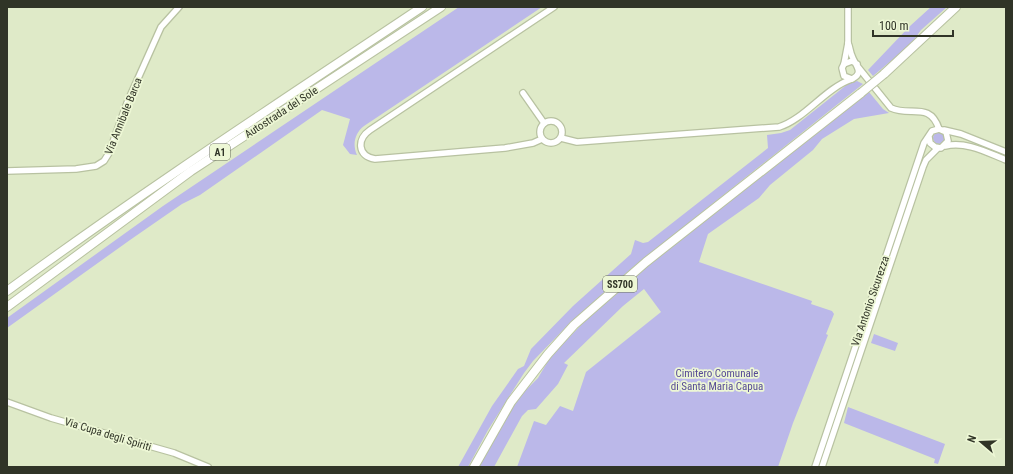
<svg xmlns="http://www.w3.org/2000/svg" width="1013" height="474" font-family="'Roboto Condensed',sans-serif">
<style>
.green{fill:#bbb8e9}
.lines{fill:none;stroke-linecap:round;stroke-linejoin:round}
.minor-casing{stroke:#b8c2a1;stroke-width:8}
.highway-casing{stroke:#b8c2a1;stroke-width:10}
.minor{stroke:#fff;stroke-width:5.5}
.highway{stroke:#fff;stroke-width:8}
.highway-bridge-casing{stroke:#b8c2a1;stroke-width:10;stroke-linecap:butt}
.highway-bridge{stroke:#fff;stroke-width:8}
.labels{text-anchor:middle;stroke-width:3.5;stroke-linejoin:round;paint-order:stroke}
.shield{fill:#edf7d5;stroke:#696e5b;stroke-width:1}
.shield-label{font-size:10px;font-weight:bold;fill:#303427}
.street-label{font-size:11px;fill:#303427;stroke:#edf7d5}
.park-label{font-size:11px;fill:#564a95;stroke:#edf7d5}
</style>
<rect width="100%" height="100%" fill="#dfeac8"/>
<!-- green -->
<g class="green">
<path d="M 459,7 L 542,7 L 364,126 C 355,133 352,144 357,155 L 350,154 L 343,145 L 350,119 L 322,110 L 200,195 L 182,204 L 130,240 L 7,328 L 7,318 L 163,206 Z"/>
<path d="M 931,7 L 947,7 L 921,30 L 911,44 L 873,76 L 868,70 L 910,26 Z"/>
<path d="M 857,81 L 863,84 L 632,268 L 569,324 L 533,361 L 524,373 L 488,430 L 468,467 L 458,467 L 492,406 L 518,369 L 524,366 L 531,349 L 573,306 L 631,254 L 635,240 L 643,243 L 648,242 L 768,148 L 767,135 L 781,133 L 790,130 L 849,83 Z"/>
<path d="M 869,92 L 883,109 L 889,113 L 854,119 L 822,139 L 813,150 L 770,185 L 759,198 L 708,234 L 699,262 L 812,301 L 811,304 L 832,311 L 834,314 L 826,334 L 828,335 L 793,423 L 778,467 L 517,467 L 534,421 L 546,425 L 560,406 L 573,411 L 586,372 L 661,312 L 644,289 L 623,306 L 564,363 L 568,365 L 558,384 L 536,409 L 528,410 L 522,416 L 494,467 L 478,467 L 507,415 L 521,395 L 538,378 L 551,356 L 590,316 L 631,279 Z"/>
<circle cx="939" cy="138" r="6"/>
<path d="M 874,334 L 898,343 L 895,351 L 871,343 Z"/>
<path d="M 848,407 L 945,444 L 938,464 L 934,463 L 935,459 L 844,423 Z"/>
</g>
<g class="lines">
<!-- minor casing -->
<g class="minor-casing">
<g id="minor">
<path d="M 848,43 C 850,47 850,52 852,56 C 855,65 865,73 852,79 L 844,76 L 842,68 L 844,64 L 852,61 L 857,64"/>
<path d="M 844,64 L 848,43 L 848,7"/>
<path d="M 858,67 L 891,108 C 910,117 930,101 939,129"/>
<path d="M 523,93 L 544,123"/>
<circle cx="551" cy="132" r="11"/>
<path d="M 944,130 L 961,134 L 1006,152"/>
<path d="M 561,138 L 577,142 L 779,127 C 805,119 825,88 852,79"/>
<path d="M 542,139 L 533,143 L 505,148 L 375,159 C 357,156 357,139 370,130 L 554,7"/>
<path d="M 945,146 C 966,141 986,152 1006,160"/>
<path d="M 7,171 L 76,169 L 96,166 L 104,161 L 109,153 L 127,103 L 161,27 L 179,7"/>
<path d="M 7,402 L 51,418 L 174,453 L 208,467"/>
<path d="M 815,467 L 924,143 L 932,131 L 939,129 L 946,132 L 948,141 L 941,148 L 935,147 L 930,143 L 929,137"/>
<path d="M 822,467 L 923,167 L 926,160 L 938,148"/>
</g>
</g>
<!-- highway casing -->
<g class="highway-casing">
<g id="highway">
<path d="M 884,74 L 956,7"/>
<path d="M 7,291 C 142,192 283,100 422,7"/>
<path d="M 7,307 L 191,171 L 441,7"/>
<path d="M 474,467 L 511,402 L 548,354 L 574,325 L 646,262 L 861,93"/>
</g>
</g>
<!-- minor -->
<use href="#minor" class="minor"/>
<!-- highway -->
<use href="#highway" class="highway"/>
<!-- highway-bridge casing -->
<g class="highway-bridge-casing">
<path id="highway-bridge" d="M 861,93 L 884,74"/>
</g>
<!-- highway-bridge -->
<use href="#highway-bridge" class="highway-bridge"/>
</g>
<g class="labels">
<!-- shield labels -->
<g class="shield">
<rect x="210" y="144" width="20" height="16" rx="3"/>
<rect x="603" y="276" width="34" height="16" rx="3"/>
</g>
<g class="shield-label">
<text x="220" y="156">A1</text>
<text x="620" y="288">SS700</text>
</g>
<!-- street labels -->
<g class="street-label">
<text transform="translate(281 112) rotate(-33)" y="4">Autostrada del Sole</text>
<text transform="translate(123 116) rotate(-68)" y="4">Via Annibale Barca</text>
<text transform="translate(870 301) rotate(-71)" y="4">Via Antonio Sicurezza</text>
<text transform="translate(108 434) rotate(17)" y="4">Via Cupa degli Spiriti</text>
</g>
<!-- park labels -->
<g class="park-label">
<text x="717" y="377">Cimitero Comunale<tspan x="717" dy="13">di Santa Maria Capua</tspan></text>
</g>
</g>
<!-- border -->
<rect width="1013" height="474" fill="none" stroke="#303427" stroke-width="16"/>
<!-- north arrow -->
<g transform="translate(981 442) rotate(289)" stroke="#edf7d5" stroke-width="3" paint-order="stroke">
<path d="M0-3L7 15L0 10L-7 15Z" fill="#303427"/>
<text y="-6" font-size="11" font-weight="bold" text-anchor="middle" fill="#303427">N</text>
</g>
<!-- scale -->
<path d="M873 30v6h80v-6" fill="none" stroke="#303427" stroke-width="2"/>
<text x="879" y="30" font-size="12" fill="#303427" stroke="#edf7d5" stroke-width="3" paint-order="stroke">100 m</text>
</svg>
